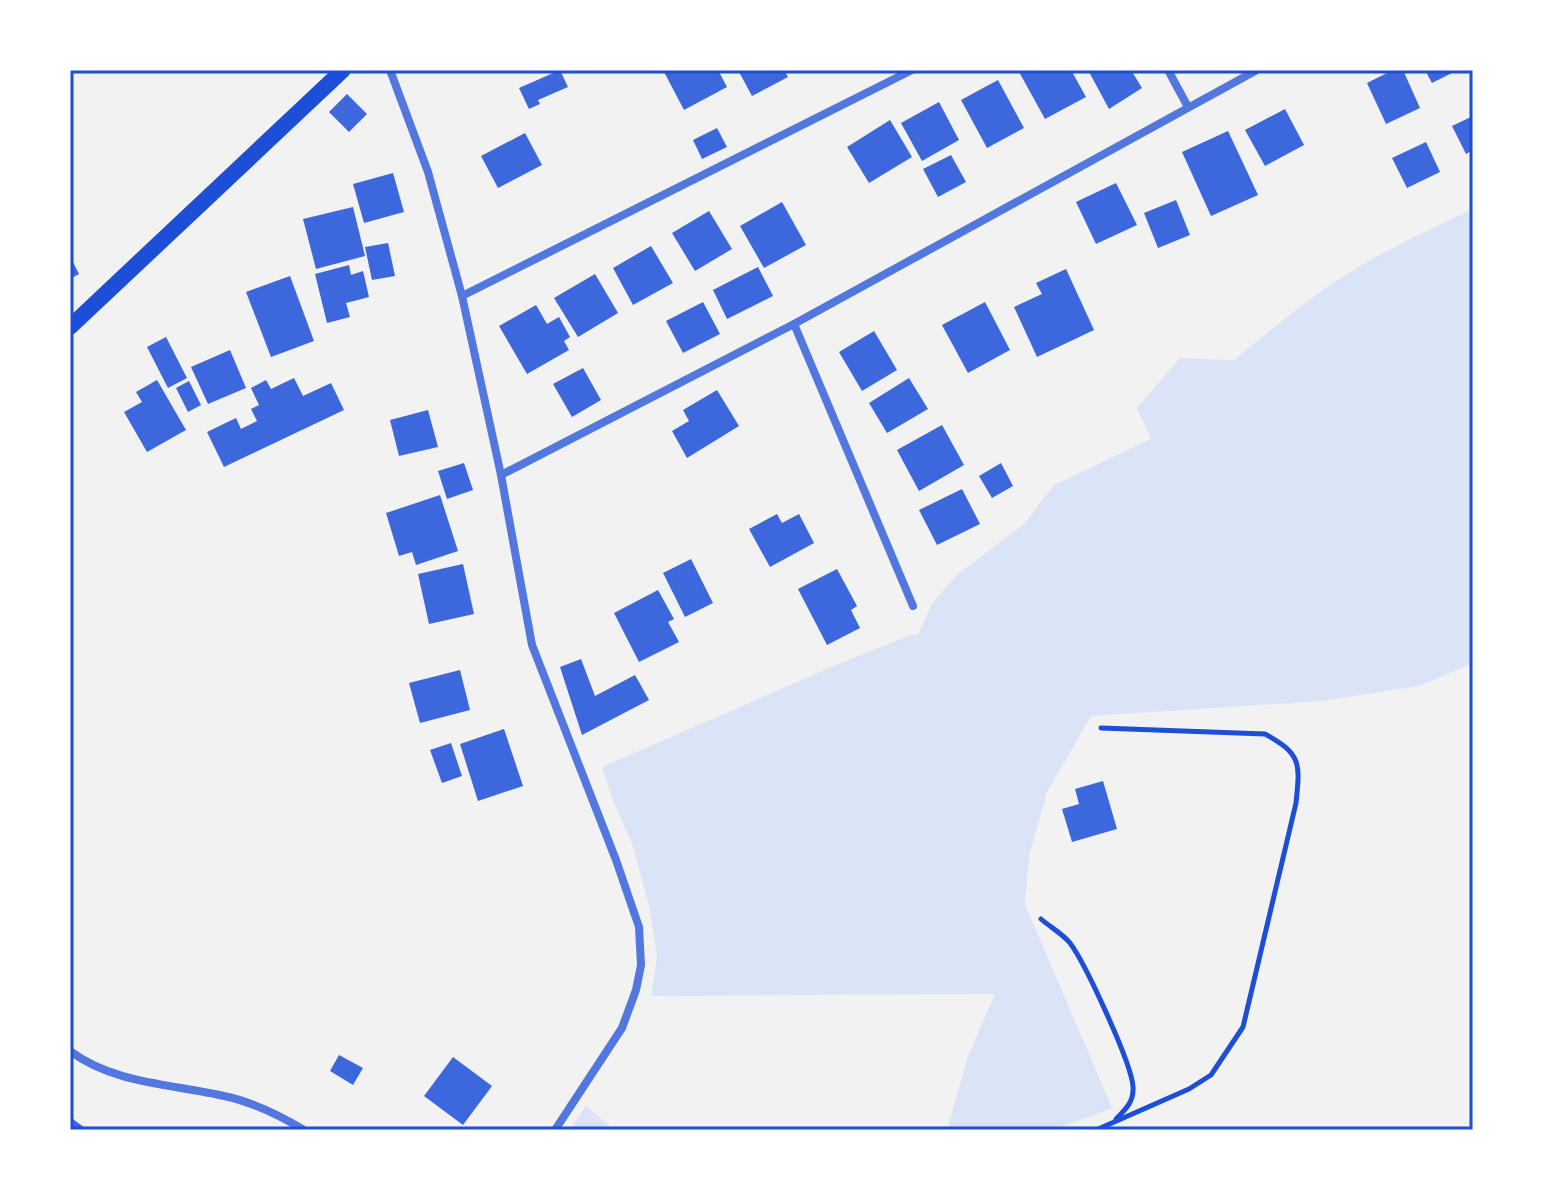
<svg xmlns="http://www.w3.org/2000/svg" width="1543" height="1200" font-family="'PT Serif',serif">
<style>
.green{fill:#dbe4f7}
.building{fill:#3d67dc}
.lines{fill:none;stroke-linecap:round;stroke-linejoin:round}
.path{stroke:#1d4ed8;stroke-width:5}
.minor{stroke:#5277de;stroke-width:8}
.secondary{stroke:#1d4ed8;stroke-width:16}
.neatline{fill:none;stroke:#1d4ed8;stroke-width:3}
</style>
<rect width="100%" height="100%" fill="#f2f2f2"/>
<!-- green -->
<g class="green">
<path d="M 1473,209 L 1473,663 L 1419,686 L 1322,701 L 1091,716 L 1047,792 L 1029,856 L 1025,904 L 1112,1108 L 1054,1130 L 947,1130 L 968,1056 L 995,994 L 651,996 L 657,957 L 650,910 L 632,843 L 614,803 L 602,767 L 836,665 L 911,635 L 918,635 L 933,602 L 957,575 L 1025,523 L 1054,485 L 1151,439 L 1137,408 L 1180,358 L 1234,360 C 1271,330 1307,299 1347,274 C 1387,249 1430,229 1473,209 Z"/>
<path d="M 586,1106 L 615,1130 L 569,1130 Z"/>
</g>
<!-- building -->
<g class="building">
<path d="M 560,70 L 568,87 L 538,100 L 540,104 L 529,109 L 519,88 Z"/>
<path d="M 663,70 L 718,70 L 727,87 L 684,110 Z"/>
<path d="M 738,70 L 784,70 L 788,77 L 752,96 Z"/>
<path d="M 1018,70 L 1071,70 L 1086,97 L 1045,119 Z"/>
<path d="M 1088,70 L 1131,70 L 1142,88 L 1109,109 Z"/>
<path d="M 1393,70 L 1403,70 L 1420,108 L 1386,124 L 1367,83 Z"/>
<path d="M 1425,70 L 1458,70 L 1432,83 Z"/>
<path d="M 998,80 L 1024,128 L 987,148 L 961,100 Z"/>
<path d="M 347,94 L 367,114 L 349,132 L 329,112 Z"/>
<path d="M 939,102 L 959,140 L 922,161 L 901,123 Z"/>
<path d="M 1285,109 L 1304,145 L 1265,166 L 1245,130 Z"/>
<path d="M 1473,116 L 1473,150 L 1466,154 L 1452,126 Z"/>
<path d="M 890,120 L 912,157 L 869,183 L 847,147 Z"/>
<path d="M 717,128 L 727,147 L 702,159 L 693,140 Z"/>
<path d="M 1228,131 L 1258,195 L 1211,216 L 1182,152 Z"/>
<path d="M 525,133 L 542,165 L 498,188 L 481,156 Z"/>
<path d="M 1426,142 L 1440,172 L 1407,188 L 1392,158 Z"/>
<path d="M 951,155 L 966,182 L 938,197 L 923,169 Z"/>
<path d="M 393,173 L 404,212 L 364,223 L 353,184 Z"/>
<path d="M 1116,183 L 1137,225 L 1096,244 L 1076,202 Z"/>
<path d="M 1176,200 L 1190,235 L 1158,248 L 1144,213 Z"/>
<path d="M 782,202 L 806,245 L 764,268 L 740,226 Z"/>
<path d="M 353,207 L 365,256 L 316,269 L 303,219 Z"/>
<path d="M 709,211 L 732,249 L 695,271 L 672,233 Z"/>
<path d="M 388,243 L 395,276 L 372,280 L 365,247 Z"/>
<path d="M 651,246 L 673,283 L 633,305 L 613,268 Z"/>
<path d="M 70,256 L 79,274 L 70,279 Z"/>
<path d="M 349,265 L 351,275 L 363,271 L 369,297 L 346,303 L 350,317 L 327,323 L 315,274 Z"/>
<path d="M 758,267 L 773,296 L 727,319 L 713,290 Z"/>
<path d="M 1066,269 L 1094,330 L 1037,357 L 1014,307 L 1042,294 L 1036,283 Z"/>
<path d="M 595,274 L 618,313 L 578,337 L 554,298 Z"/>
<path d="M 290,276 L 314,341 L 271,357 L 246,292 Z"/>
<path d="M 703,302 L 720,334 L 683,353 L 666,321 Z"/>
<path d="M 985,302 L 1010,350 L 968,373 L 942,325 Z"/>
<path d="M 536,305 L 547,324 L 559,317 L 570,337 L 564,341 L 569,350 L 527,374 L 499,326 Z"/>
<path d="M 874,331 L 897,370 L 862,391 L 839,352 Z"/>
<path d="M 166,337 L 187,378 L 168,388 L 147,347 Z"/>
<path d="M 230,350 L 246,388 L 208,404 L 191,367 Z"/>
<path d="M 583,368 L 601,400 L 572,417 L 553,384 Z"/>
<path d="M 294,378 L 303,396 L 331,383 L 344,410 L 224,467 L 207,432 L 236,418 L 241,429 L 257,421 L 251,409 L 259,405 L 251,388 L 266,380 L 271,389 Z"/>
<path d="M 909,378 L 928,409 L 887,433 L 869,403 Z"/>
<path d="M 157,380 L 186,430 L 147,452 L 124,412 L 142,402 L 136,392 Z"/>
<path d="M 189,381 L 201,405 L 188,412 L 176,388 Z"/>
<path d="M 717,390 L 739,426 L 687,458 L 672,431 L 689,421 L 683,410 Z"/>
<path d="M 428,410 L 438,447 L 399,456 L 390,420 Z"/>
<path d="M 942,425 L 964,465 L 919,491 L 897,450 Z"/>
<path d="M 464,463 L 473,490 L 447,499 L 438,471 Z"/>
<path d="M 1001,463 L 1013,486 L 992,498 L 979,476 Z"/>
<path d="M 962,489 L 980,524 L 937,545 L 919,510 Z"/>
<path d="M 440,495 L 458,551 L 416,565 L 412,552 L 399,556 L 386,513 Z"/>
<path d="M 777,514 L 782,523 L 799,514 L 814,543 L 770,567 L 749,529 Z"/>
<path d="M 691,559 L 713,603 L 685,617 L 663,573 Z"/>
<path d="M 463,564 L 474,614 L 429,624 L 418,574 Z"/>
<path d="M 837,569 L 857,606 L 851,610 L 860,628 L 827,645 L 798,589 Z"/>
<path d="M 658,590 L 674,619 L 668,622 L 679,642 L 639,662 L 614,613 Z"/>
<path d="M 581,659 L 595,696 L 635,675 L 649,700 L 582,735 L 560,667 Z"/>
<path d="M 460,670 L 470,710 L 420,723 L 409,683 Z"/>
<path d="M 504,729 L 523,786 L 478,801 L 460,744 Z"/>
<path d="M 451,743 L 462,776 L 442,783 L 430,750 Z"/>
<path d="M 1103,781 L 1117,829 L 1072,842 L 1062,809 L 1079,804 L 1075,789 Z"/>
<path d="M 339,1055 L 363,1068 L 353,1085 L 330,1071 Z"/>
<path d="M 453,1057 L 492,1086 L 463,1125 L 424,1096 Z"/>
<path d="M 70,1117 L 88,1130 L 70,1130 Z"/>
</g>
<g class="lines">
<!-- path -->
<g class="path">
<path d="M 1041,919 C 1050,927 1063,934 1070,943 C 1085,963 1132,1064 1133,1087 C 1134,1102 1125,1110 1116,1119"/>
<path d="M 1096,1130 L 1189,1089 L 1211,1075 L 1243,1027 L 1296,803 C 1300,764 1302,754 1265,734 L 1101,728"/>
</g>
<!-- minor -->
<g class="minor">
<path d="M 390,70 L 428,172 L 462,296 L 501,475 L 532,645 L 616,860 L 639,927 L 641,965 L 636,990 L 622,1028 L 555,1130"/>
<path d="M 1168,70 L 1188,107"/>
<path d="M 462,296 L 912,70"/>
<path d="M 794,324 L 913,606"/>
<path d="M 501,475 L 794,324 L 1257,70"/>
<path d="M 70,1051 C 114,1084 173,1084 224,1096 C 253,1102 279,1115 304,1130"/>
</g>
<!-- secondary -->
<path class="secondary" d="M 70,327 L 343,70"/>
</g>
<!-- border -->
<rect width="1543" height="1200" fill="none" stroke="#ffffff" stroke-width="144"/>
<rect x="72" y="72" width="1399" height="1056" class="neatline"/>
</svg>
